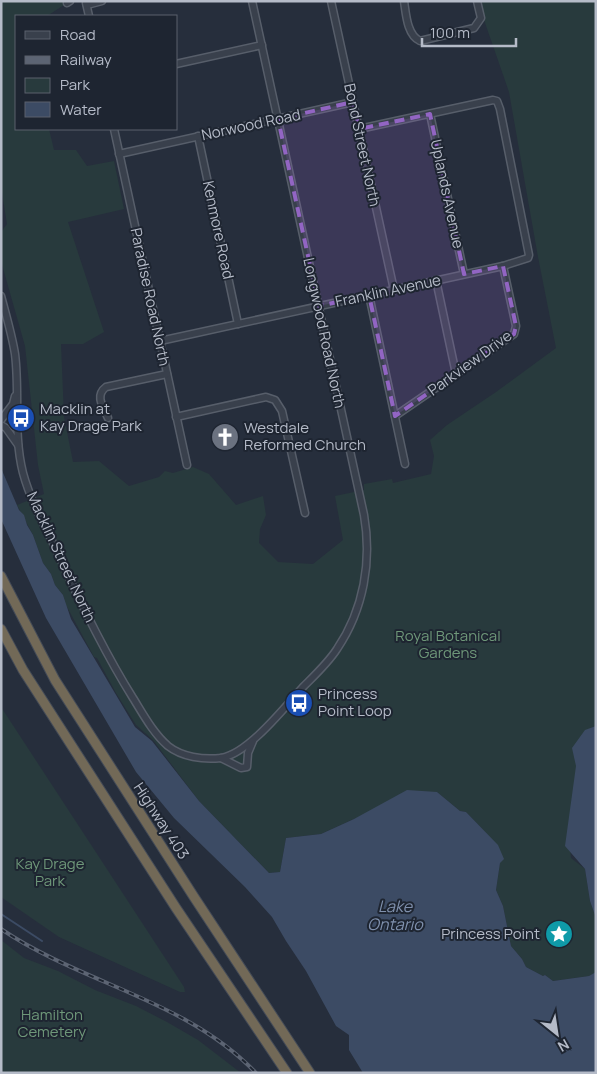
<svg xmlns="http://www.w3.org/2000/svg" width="597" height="1074" font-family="Manrope,sans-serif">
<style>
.green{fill:#283a3d}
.water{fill:#3c4b64}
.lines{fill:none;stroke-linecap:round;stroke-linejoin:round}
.stream{stroke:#3c4b64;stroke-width:2}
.minor-casing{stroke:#575e6a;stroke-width:9}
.highway-casing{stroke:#444b57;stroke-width:11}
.minor{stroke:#39404c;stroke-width:6}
.highway{stroke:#726957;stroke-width:9}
.rail-casing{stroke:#5c6473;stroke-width:4}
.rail{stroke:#1e2531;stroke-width:2;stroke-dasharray:5.5;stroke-linecap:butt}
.marked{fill:#9265c3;fill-opacity:0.2;stroke:#9265c3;stroke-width:4;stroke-dasharray:10 6;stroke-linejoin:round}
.labels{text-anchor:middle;stroke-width:4;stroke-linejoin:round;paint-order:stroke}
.street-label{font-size:15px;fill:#b5bbc8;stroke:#1e2531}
.poi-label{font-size:15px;fill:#b5bbc8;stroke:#1e2531;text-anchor:start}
.park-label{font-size:15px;fill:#6e9779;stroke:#1e2531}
.water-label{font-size:16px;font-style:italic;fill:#7f90ad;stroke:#1e2531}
</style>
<rect width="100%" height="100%" fill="#262e3c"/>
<!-- green -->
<g class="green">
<path d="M 1,1 L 70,1 L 47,16 L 16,16 L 16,129 L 49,129 L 54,150 L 76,150 L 87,166 L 114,161 L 124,209 L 68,222 L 104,332 L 83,344 L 61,344 L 64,417 L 73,462 L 99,461 L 129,486 L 159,477 L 165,471 L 173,473 L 193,467 L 209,474 L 236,505 L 263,496 L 266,515 L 260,529 L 259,543 L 278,562 L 313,564 L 343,540 L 335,496 L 364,490 L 364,484 L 392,479 L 393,483 L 431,474 L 434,456 L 430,440 L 447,425 L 496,392 L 556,348 L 538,257 L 509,92 L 483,17 L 480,1 L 596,1 L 596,751 L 569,837 L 571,858 L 585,869 L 590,901 L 596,918 L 595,973 L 589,976 L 553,981 L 545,975 L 543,976 L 526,967 L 522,959 L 511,946 L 503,906 L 496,890 L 500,863 L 487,834 L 466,812 L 460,811 L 437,792 L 354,819 L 321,834 L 286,838 L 280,872 L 269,873 L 199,801 L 153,740 L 136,725 L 116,693 L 97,658 L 94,657 L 66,605 L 63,595 L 55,585 L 51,574 L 43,563 L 33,535 L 17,505 L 44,494 L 38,465 L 25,346 L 1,261 L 1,232 L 7,224 L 1,187 Z"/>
<path d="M 1,707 L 184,987 L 185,992 L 180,992 L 59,937 L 1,897 Z"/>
<path d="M 1,940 L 24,958 L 58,971 L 95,990 L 136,1006 L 167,1022 L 198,1040 L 241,1073 L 1,1073 Z"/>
</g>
<!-- water -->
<g class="water">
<path d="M 1,468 L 19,510 L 24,515 L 27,525 L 33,535 L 43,563 L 51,574 L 55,585 L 63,595 L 71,619 L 135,727 L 152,741 L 199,801 L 269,873 L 280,872 L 286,838 L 321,834 L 354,819 L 407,790 L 437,792 L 460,811 L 466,812 L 498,845 L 504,859 L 500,863 L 496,890 L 503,906 L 511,946 L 522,959 L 526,967 L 543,976 L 545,975 L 553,981 L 589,976 L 596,972 L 596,1073 L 363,1073 L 349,1050 L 349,1035 L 336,1026 L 306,971 L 286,941 L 272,917 L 245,887 L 174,818 L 136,772 L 46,618 L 1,519 Z"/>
<path d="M 596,726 L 596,918 L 590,901 L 585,869 L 565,846 L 576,766 L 572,748 L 585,730 Z"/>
</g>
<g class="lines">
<!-- stream -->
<path class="stream" d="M 1,914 L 42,941"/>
<!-- minor casing -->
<g class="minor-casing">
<g id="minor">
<path d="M 331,1 L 394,290"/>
<path d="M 404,1 C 406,14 407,35 420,41 L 474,28 L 481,18 L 477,1"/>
<path d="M 67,3 L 70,1"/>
<path d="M 86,3 L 89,16"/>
<path d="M 87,5 L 102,1"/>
<path d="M 176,64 L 262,45"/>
<path d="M 430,114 L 464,274"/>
<path d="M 114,129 L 187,465"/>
<path d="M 198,136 L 238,324"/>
<path d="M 119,154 L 353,102"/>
<path d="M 436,280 L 456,374"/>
<path d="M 369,295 L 405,464"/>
<path d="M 1,296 C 6,315 12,335 15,354 C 20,393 13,434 23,473 C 30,499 43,523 55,547 C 78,598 103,650 133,698 C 143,714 153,733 168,746 C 182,757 203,760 221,758 C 248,754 285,707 303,687 C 315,675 328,663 337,649 C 364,609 372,561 364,515 L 252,1"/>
<path d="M 160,341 L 503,266 L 528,258 L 529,255 L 500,109 L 497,101 L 493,100 L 359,129"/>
<path d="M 395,416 L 514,334 L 516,326 L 503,266"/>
<path d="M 176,417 L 266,397 L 275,400 L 282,411 L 305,513"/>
<path d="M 108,418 C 104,408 94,396 106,387 L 167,374"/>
<path d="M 1,420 L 13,404 L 15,396"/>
<path d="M 1,425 L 6,428 L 18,445"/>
<path d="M 221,758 L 241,768 L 247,767 L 248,753 L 253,741"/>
</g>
</g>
<!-- highway casing -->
<g class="highway-casing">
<g id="highway">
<path d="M 1,576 L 55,680 L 194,897 L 310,1073"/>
<path d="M 1,629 L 23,670 L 176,908 L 287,1073"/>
</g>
</g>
<!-- minor -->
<use href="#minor" class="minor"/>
<!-- highway -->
<use href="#highway" class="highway"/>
<!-- rail casing -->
<g class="rail-casing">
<path id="rail" d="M 1,929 C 82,984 187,1000 256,1073"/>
</g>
<!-- rail -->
<use href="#rail" class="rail"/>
</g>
<!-- marked area -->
<path class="marked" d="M 353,102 L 359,129 L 430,114 L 464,274 L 503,266 L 516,326 L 514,334 L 395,416 L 369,295 L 319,306 L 278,119 Z"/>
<!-- icons -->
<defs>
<g id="bus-disc" transform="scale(1.4375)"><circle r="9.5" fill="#1a4fb4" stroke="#1e2531"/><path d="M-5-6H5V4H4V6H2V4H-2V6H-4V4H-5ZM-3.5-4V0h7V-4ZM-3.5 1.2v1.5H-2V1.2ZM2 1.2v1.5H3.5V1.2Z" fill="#fff"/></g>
<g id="church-disc" transform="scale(1.4375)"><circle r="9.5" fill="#6b7280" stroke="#1e2531"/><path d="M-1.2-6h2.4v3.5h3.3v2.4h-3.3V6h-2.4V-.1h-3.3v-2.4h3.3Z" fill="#fff"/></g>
<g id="sight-disc" transform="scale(1.4375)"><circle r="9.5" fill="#0f9aa8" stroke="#1e2531"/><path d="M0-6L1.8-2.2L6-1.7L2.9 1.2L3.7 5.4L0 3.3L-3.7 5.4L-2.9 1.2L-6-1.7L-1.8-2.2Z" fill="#fff"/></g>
</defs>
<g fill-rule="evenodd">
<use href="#bus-disc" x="21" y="418"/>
<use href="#church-disc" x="225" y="437"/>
<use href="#bus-disc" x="299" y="703"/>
<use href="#sight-disc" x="559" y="934"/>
</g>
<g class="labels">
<!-- street labels -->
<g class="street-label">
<text transform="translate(251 125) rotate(-12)" y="5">Norwood Road</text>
<text transform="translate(362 145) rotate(78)" y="5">Bond Street North</text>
<text transform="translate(447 194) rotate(78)" y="5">Uplands Avenue</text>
<text transform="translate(218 230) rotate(78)" y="5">Kenmore Road</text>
<text transform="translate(388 291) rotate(-12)" y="5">Franklin Avenue</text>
<text transform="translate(150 297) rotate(78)" y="5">Paradise Road North</text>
<text transform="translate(324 333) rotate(78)" y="5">Longwood Road North</text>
<text transform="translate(470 363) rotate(-36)" y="5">Parkview Drive</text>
<text transform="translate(61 557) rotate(65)" y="5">Macklin Street North</text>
<text transform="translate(161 821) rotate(57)" y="5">Highway 403</text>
</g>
<!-- poi labels -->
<g class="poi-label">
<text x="40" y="414">Macklin at<tspan x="40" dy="17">Kay Drage Park</tspan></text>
<text x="244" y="433">Westdale<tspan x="244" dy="17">Reformed Church</tspan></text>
<text x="318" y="699">Princess<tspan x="318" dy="17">Point Loop</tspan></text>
<text x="540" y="939" text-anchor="end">Princess Point</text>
</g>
<!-- park labels -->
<g class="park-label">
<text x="448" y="641">Royal Botanical<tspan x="448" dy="17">Gardens</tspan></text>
<text x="50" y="869">Kay Drage<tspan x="50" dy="17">Park</tspan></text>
<text x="52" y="1020">Hamilton<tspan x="52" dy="17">Cemetery</tspan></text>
</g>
<!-- water labels -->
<g class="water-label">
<text x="395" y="912">Lake<tspan x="395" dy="18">Ontario</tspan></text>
</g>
</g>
<!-- border -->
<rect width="597" height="1074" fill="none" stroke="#b5bbc8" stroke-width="5"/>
<!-- legend -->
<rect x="15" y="15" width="162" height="115" fill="#1e2531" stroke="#5a616d"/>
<rect x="25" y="31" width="25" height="8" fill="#39404c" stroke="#5a616d"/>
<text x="60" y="40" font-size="15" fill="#b5bbc8">Road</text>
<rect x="25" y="56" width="25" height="8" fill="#5c6473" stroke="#5a616d"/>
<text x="60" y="65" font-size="15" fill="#b5bbc8">Railway</text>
<rect x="25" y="78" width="25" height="15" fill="#283a3d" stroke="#5a616d"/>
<text x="60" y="90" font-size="15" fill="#b5bbc8">Park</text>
<rect x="25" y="102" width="25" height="15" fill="#3c4b64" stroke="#5a616d"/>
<text x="60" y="115" font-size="15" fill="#b5bbc8">Water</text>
<!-- north arrow -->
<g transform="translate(557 1034) rotate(150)" stroke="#1e2531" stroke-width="4" paint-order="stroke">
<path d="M0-4L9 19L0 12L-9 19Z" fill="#b5bbc8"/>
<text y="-8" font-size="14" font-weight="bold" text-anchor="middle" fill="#b5bbc8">N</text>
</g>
<!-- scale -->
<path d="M422 38v8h94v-8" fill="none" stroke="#b5bbc8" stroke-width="2.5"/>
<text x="430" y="38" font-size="15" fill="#b5bbc8" stroke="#1e2531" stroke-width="4" paint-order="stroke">100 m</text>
</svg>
